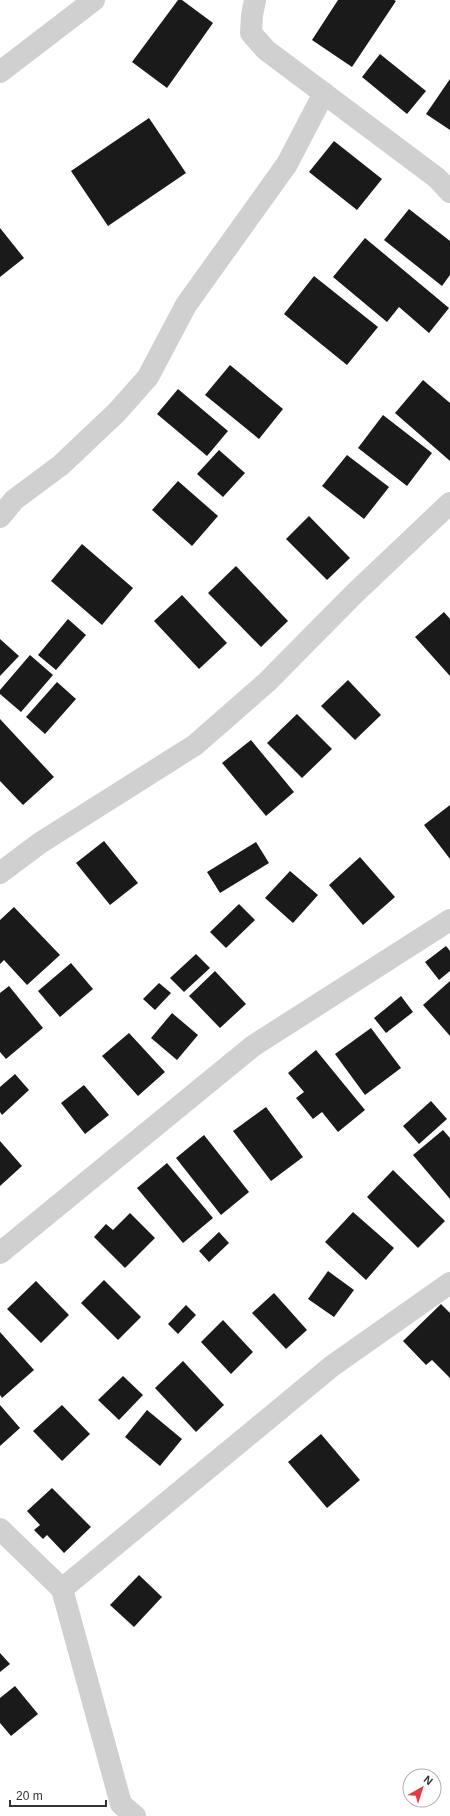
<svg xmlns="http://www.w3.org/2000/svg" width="450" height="1816" font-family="Helvetica,sans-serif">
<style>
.building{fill:#1a1a1a}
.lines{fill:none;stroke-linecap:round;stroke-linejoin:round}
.minor{stroke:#d0d0d0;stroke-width:22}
</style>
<rect width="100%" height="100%" fill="#fff"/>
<!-- building -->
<g class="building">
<path d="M 178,0 L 182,0 L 213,23 L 167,88 L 132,62 Z"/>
<path d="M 338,0 L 394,0 L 396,1 L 352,67 L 312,40 Z"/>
<path d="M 380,54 L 426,91 L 407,114 L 362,77 Z"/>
<path d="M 450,79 L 450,130 L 426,114 Z"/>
<path d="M 149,118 L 186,173 L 108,226 L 71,171 Z"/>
<path d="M 334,141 L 382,179 L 357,210 L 309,172 Z"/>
<path d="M 409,209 L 450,241 L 450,275 L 442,286 L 384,240 Z"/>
<path d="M 0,228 L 24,258 L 0,277 Z"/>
<path d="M 365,238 L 449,308 L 429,333 L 399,307 L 387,322 L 333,277 Z"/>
<path d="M 314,276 L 378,327 L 347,365 L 284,314 Z"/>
<path d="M 230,365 L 283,409 L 259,439 L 205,395 Z"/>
<path d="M 423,380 L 450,403 L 450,461 L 395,413 Z"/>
<path d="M 178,389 L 228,431 L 207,456 L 157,414 Z"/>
<path d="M 383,415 L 432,453 L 407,486 L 358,448 Z"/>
<path d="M 219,450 L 245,473 L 223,497 L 197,474 Z"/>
<path d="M 347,455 L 389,487 L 364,519 L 322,486 Z"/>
<path d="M 178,481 L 218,516 L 192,546 L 152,510 Z"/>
<path d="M 309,516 L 350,558 L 327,580 L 286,539 Z"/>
<path d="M 82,544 L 133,588 L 102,625 L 51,581 Z"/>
<path d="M 236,566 L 288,621 L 261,647 L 208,593 Z"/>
<path d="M 182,595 L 227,643 L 199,669 L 154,621 Z"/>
<path d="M 444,612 L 450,619 L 450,676 L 415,637 Z"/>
<path d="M 68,619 L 86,635 L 56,670 L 38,655 Z"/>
<path d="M 0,639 L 19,656 L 0,676 Z"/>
<path d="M 30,655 L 53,675 L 21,712 L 0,694 L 0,690 Z"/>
<path d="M 348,680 L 381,715 L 355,740 L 321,706 Z"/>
<path d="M 57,682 L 76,699 L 45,734 L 26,717 Z"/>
<path d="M 297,714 L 332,749 L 302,778 L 267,743 Z"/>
<path d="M 0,719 L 54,777 L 23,805 L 0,781 Z"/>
<path d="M 251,740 L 294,792 L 266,816 L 222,763 Z"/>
<path d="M 450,805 L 450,859 L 424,825 Z"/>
<path d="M 104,841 L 138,883 L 110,905 L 76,863 Z"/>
<path d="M 256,842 L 269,863 L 220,893 L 207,872 Z"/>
<path d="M 360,857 L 395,897 L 363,925 L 329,885 Z"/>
<path d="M 290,871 L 318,895 L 293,923 L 265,898 Z"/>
<path d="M 239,904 L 255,920 L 226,948 L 210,932 Z"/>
<path d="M 14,907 L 60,955 L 27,985 L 4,960 L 0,964 L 0,920 Z"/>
<path d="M 446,946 L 450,951 L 450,971 L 439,980 L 425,962 Z"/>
<path d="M 196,954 L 210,968 L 184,992 L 170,978 Z"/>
<path d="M 71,963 L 93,989 L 60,1017 L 38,991 Z"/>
<path d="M 215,971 L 246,1004 L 220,1028 L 189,996 Z"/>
<path d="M 450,981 L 450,1036 L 423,1005 Z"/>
<path d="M 159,983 L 171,993 L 155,1010 L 143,999 Z"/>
<path d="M 9,986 L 43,1028 L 6,1059 L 0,1052 L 0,993 Z"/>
<path d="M 401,996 L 413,1012 L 386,1033 L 374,1018 Z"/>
<path d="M 172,1013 L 198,1035 L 177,1060 L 151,1038 Z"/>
<path d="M 371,1028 L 401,1068 L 365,1095 L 335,1054 Z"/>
<path d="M 129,1033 L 165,1072 L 138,1096 L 102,1056 Z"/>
<path d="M 316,1050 L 365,1110 L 338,1132 L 322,1112 L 313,1119 L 296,1098 L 304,1092 L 288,1073 Z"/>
<path d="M 15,1074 L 29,1090 L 2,1115 L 0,1112 L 0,1087 Z"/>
<path d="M 84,1085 L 109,1115 L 85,1134 L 61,1103 Z"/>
<path d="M 431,1101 L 447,1119 L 419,1144 L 403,1126 Z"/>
<path d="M 266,1107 L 303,1157 L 271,1181 L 233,1131 Z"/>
<path d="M 443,1130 L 450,1138 L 450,1199 L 413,1155 Z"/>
<path d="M 204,1135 L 249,1192 L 221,1215 L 176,1158 Z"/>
<path d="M 0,1141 L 22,1166 L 0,1186 Z"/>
<path d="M 167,1163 L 213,1218 L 183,1243 L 137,1188 Z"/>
<path d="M 393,1170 L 445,1221 L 418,1248 L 367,1197 Z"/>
<path d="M 353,1212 L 394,1248 L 366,1280 L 325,1242 Z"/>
<path d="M 130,1213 L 155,1238 L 125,1268 L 94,1237 L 106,1224 L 113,1230 Z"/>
<path d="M 219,1232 L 229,1243 L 209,1262 L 199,1251 Z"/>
<path d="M 328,1271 L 354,1290 L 334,1317 L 308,1299 Z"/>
<path d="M 104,1280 L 141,1317 L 118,1340 L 81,1303 Z"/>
<path d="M 36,1281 L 69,1315 L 41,1343 L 7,1309 Z"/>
<path d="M 274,1293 L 307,1330 L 286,1349 L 252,1313 Z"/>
<path d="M 441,1304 L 450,1313 L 450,1378 L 432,1360 L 426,1365 L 403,1341 Z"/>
<path d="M 186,1305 L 196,1315 L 178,1334 L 168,1324 Z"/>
<path d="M 223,1320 L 253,1352 L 231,1374 L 201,1342 Z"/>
<path d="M 0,1332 L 34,1370 L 2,1398 L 0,1395 Z"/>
<path d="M 183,1361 L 224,1405 L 196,1432 L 155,1388 Z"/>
<path d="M 123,1376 L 143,1395 L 119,1420 L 98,1400 Z"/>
<path d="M 0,1405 L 20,1428 L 0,1446 Z"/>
<path d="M 62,1405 L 90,1434 L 62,1461 L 33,1431 Z"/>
<path d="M 147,1410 L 182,1439 L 160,1466 L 125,1437 Z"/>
<path d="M 321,1434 L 360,1480 L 327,1508 L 288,1462 Z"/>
<path d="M 52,1488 L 91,1527 L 64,1553 L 47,1535 L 43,1539 L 34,1530 L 40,1525 L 27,1511 Z"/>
<path d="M 139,1575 L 162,1597 L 134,1627 L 110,1605 Z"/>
<path d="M 0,1653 L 10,1664 L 0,1672 Z"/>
<path d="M 15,1686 L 38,1714 L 11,1736 L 0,1723 L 0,1698 Z"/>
</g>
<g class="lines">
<!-- minor -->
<g class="minor">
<path d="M 255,0 L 252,15 L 251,33 L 266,50 L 437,178 L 450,192"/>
<path d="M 0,72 L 94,0"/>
<path d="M 0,517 L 14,500 L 61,465 L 117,412 L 148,377 L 186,305 L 287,164 L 324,93"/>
<path d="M 0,873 L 40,843 L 195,745 L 267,682 L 354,594 L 450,503"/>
<path d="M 0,1253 L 253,1046 L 450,920"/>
<path d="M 0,1529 L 62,1589 L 121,1804 L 135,1816"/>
<path d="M 62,1589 L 332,1366 L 450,1283"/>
</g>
</g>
<!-- north arrow -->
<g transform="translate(422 1788) rotate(39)"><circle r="19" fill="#ffffff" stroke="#adadad"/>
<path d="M0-3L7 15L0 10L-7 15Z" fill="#e63946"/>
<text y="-6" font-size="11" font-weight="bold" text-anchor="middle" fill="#333333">N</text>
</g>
<!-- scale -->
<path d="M10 1800v6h96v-6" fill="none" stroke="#333333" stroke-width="2"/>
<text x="16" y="1800" font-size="12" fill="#333333" stroke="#ffffff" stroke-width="3" paint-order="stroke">20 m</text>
</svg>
